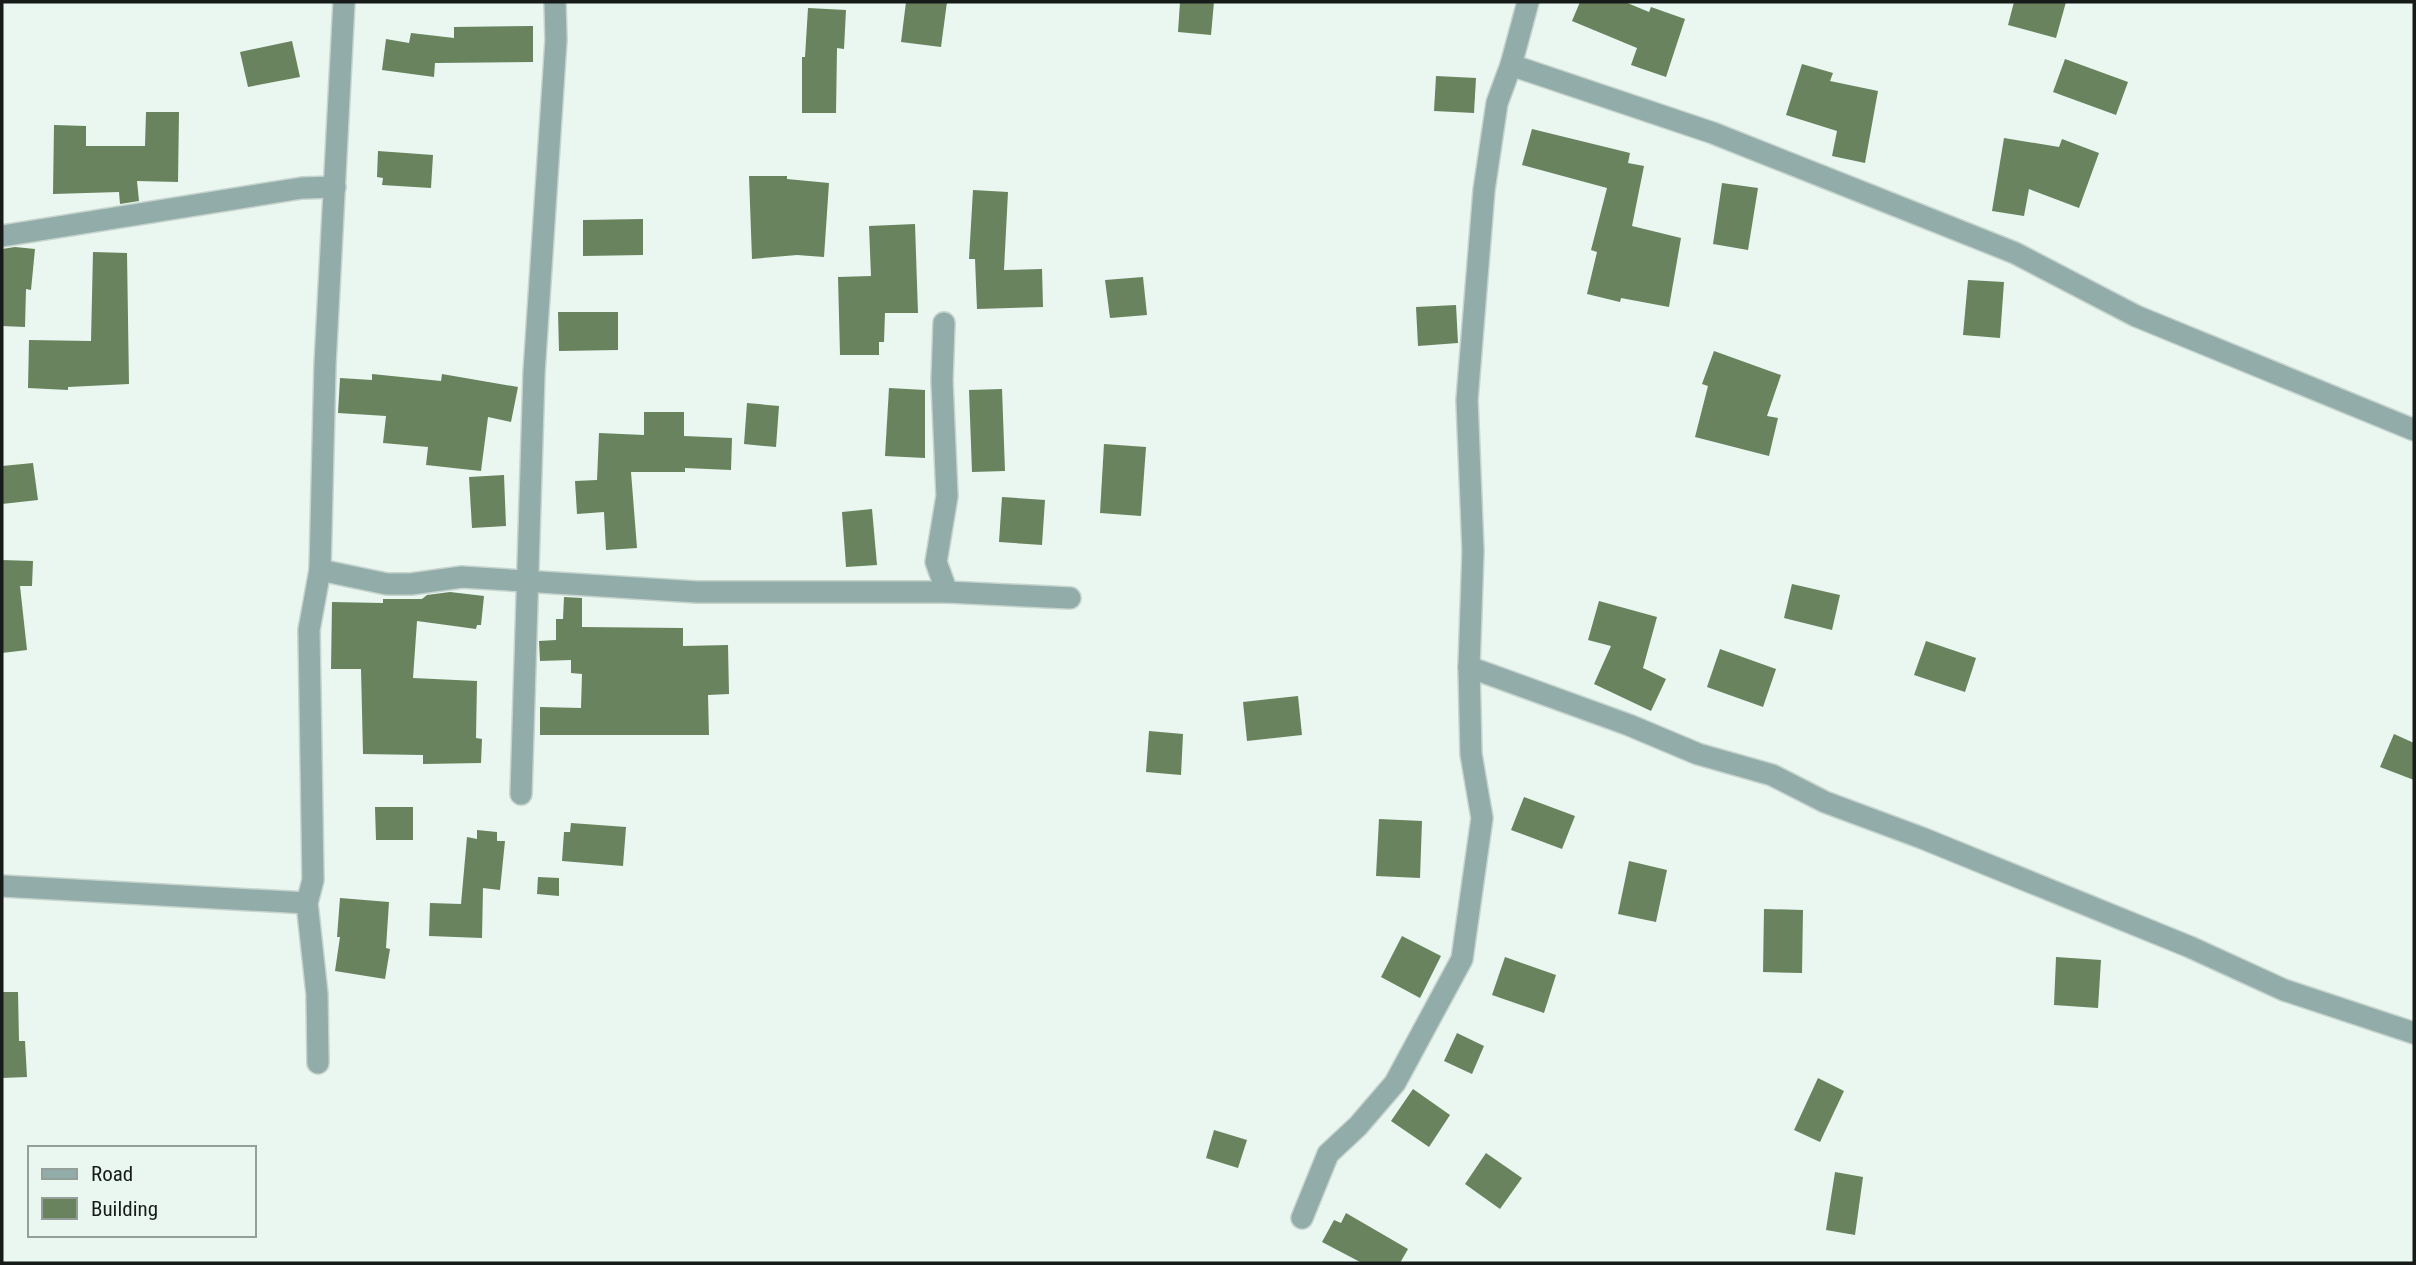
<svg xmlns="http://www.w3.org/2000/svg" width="2416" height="1265" font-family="'Roboto Condensed',sans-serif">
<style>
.building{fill:#68835e}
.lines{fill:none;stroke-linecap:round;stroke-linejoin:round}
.minor-casing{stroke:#c7d4ce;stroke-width:24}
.minor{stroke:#92acaa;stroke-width:21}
</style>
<rect width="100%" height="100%" fill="#e9f7f0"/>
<!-- building -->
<g class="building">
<path d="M 906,2 L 947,2 L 941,47 L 901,42 Z"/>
<path d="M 1180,2 L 1214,2 L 1211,35 L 1178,32 Z"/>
<path d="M 1580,2 L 1625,2 L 1649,12 L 1651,7 L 1685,19 L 1666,77 L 1631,65 L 1637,48 L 1572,21 Z"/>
<path d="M 2014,2 L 2066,2 L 2056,38 L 2008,25 Z"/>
<path d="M 808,8 L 846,10 L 844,49 L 837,48 L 836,113 L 802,113 L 802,57 L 805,57 Z"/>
<path d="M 533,26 L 533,62 L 435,63 L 434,77 L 382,70 L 386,39 L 409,43 L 411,33 L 454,38 L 454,27 Z"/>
<path d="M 292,41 L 300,77 L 248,87 L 240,52 Z"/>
<path d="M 2065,59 L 2128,82 L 2116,115 L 2053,92 Z"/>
<path d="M 1802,64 L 1833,73 L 1830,81 L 1878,91 L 1865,163 L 1832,156 L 1837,131 L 1786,115 Z"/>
<path d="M 1436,76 L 1476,78 L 1474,113 L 1434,111 Z"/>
<path d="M 146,112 L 179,112 L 178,182 L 137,181 L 139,201 L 120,204 L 119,192 L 53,194 L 54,125 L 86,126 L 86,146 L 145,146 Z"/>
<path d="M 1532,129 L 1630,153 L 1628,163 L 1644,166 L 1632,226 L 1681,238 L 1669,307 L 1621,298 L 1620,302 L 1587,294 L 1597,252 L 1591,250 L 1607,188 L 1522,165 Z"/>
<path d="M 2004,138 L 2059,147 L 2062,139 L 2099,153 L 2079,208 L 2029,189 L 2024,216 L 1992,211 Z"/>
<path d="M 378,151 L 433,155 L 431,188 L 382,185 L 383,178 L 377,177 Z"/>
<path d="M 749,176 L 787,176 L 787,179 L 829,183 L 824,257 L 797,255 L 752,259 Z"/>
<path d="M 1722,183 L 1758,188 L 1748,250 L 1713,244 Z"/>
<path d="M 973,190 L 1008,192 L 1004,270 L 1042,269 L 1043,307 L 977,309 L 975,259 L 969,259 Z"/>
<path d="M 643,219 L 643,255 L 583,256 L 583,220 Z"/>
<path d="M 915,224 L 918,313 L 885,313 L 884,342 L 879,342 L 879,355 L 840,355 L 838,277 L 871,276 L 869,226 Z"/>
<path d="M 15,247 L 35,249 L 31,290 L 26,289 L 25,327 L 2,326 L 2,249 Z"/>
<path d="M 93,252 L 127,253 L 129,384 L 68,387 L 68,390 L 28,388 L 29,340 L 91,341 Z"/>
<path d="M 1143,277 L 1147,315 L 1110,318 L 1105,280 Z"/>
<path d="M 1968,280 L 2004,282 L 2000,338 L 1963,335 Z"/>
<path d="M 1456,305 L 1458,343 L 1418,346 L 1416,307 Z"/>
<path d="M 558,312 L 618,312 L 618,350 L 559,351 Z"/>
<path d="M 1714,351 L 1781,375 L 1767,416 L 1778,418 L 1769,456 L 1695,437 L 1708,386 L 1702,384 Z"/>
<path d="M 372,374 L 441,381 L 442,374 L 518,387 L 511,422 L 488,417 L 481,471 L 426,465 L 428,447 L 383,443 L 386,416 L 338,413 L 340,378 L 372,380 Z"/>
<path d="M 889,388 L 925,390 L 925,458 L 885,456 Z"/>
<path d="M 1002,389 L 1005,471 L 972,472 L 969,390 Z"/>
<path d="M 747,403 L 779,406 L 776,447 L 744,444 Z"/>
<path d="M 644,412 L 684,412 L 684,436 L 732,438 L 731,470 L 685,468 L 685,472 L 631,472 L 637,548 L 606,550 L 604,512 L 577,514 L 575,481 L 597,480 L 599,433 L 644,435 Z"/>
<path d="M 1104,444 L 1146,447 L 1141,516 L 1100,513 Z"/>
<path d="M 33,463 L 38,500 L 2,504 L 2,466 Z"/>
<path d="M 504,475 L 506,526 L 472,528 L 469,477 Z"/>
<path d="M 1002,497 L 1045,500 L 1042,545 L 999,542 Z"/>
<path d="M 872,509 L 877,565 L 846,567 L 842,512 Z"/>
<path d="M 2,560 L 33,561 L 32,586 L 20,586 L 27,650 L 2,653 Z"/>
<path d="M 1792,584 L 1840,595 L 1832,630 L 1784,618 Z"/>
<path d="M 450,592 L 484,596 L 481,625 L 477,625 L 476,629 L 417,621 L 413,678 L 477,681 L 476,738 L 482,739 L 481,763 L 423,764 L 423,755 L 363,754 L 361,669 L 331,669 L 332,602 L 383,603 L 383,599 L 422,599 L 427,595 Z"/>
<path d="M 564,597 L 582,598 L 582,627 L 683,628 L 683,646 L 728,645 L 729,694 L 708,695 L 709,735 L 540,735 L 540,707 L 581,708 L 582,674 L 571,673 L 571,660 L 540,661 L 539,641 L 556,640 L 556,619 L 563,619 Z"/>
<path d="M 1599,601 L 1657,617 L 1643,668 L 1666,679 L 1651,711 L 1594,684 L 1611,646 L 1588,640 Z"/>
<path d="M 1926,641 L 1976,658 L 1965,692 L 1914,675 Z"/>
<path d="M 1720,649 L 1776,669 L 1763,707 L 1707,687 Z"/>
<path d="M 1298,696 L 1302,735 L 1247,741 L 1243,702 Z"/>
<path d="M 1149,731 L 1183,734 L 1181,775 L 1146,772 Z"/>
<path d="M 2394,734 L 2414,743 L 2414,780 L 2380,767 Z"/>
<path d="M 1524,797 L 1575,816 L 1562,849 L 1511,830 Z"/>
<path d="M 375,807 L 413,807 L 413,840 L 376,840 Z"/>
<path d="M 1379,819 L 1422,821 L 1420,878 L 1376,876 Z"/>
<path d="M 571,823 L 626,827 L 623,866 L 562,861 L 564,832 L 570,832 Z"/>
<path d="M 477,830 L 497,832 L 497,841 L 505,841 L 500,890 L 483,888 L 482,938 L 429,936 L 430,903 L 461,904 L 467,837 L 477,839 Z"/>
<path d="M 1629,861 L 1667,870 L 1656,922 L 1618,914 Z"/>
<path d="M 538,877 L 559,878 L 559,896 L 537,894 Z"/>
<path d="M 340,898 L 389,902 L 386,948 L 390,949 L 385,979 L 335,971 L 340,937 L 337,937 Z"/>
<path d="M 1764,909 L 1803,910 L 1802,973 L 1763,972 Z"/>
<path d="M 1402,936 L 1441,956 L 1420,998 L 1381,977 Z"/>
<path d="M 1505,957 L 1556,975 L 1544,1013 L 1492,995 Z"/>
<path d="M 2056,957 L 2101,960 L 2098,1008 L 2054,1005 Z"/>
<path d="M 2,992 L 18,992 L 19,1041 L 25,1041 L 27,1077 L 2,1078 Z"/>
<path d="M 1457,1033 L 1484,1046 L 1472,1074 L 1444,1061 Z"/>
<path d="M 1818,1078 L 1844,1091 L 1820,1142 L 1794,1130 Z"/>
<path d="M 1413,1089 L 1450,1115 L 1429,1147 L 1391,1121 Z"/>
<path d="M 1214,1130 L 1247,1140 L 1238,1168 L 1206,1158 Z"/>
<path d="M 1486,1153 L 1522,1178 L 1500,1209 L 1465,1184 Z"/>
<path d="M 1835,1172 L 1863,1177 L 1855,1235 L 1826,1230 Z"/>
<path d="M 1346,1213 L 1408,1249 L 1400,1263 L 1362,1263 L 1322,1242 L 1334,1220 L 1341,1223 Z"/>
</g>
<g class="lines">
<!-- minor casing -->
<g class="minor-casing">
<g id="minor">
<path d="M 1528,2 L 1511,65 L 1713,133 L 1912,212 L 2015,253 L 2136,316 L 2414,430"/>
<path d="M 2,236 L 302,188 L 335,187"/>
<path d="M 944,323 L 942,381 L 947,496 L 936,562 L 947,592"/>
<path d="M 320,570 L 387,584 L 411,584 L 462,577 L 697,592 L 947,592 L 1070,598"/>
<path d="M 1469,667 L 1629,725 L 1698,754 L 1772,775 L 1825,802 L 1922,838 L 2190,947 L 2284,990 L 2414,1033"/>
<path d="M 521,794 L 534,373 L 556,40 L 555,2"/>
<path d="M 2,886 L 307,903"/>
<path d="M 318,1063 L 317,994 L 307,903 L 313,880 L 309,630 L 320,570 L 325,365 L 344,2"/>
<path d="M 1302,1218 L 1328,1154 L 1358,1126 L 1395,1083 L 1462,959 L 1482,818 L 1471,754 L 1469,667 L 1473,551 L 1467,400 L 1484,190 L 1497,103 L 1511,65"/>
</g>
</g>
<!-- minor -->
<use href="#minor" class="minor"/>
</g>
<!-- border -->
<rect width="2416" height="1265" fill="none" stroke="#171c1a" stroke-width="7"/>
<!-- legend -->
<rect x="28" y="1146" width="228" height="91" fill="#e9f7f0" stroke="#959f9a" stroke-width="2"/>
<rect x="42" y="1169" width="35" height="10" fill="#92acaa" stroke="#959f9a" stroke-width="2"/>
<text x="91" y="1181" font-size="21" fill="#171c1a">Road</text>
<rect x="42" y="1198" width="35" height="21" fill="#68835e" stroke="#959f9a" stroke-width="2"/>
<text x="91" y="1216" font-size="21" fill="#171c1a">Building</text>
</svg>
